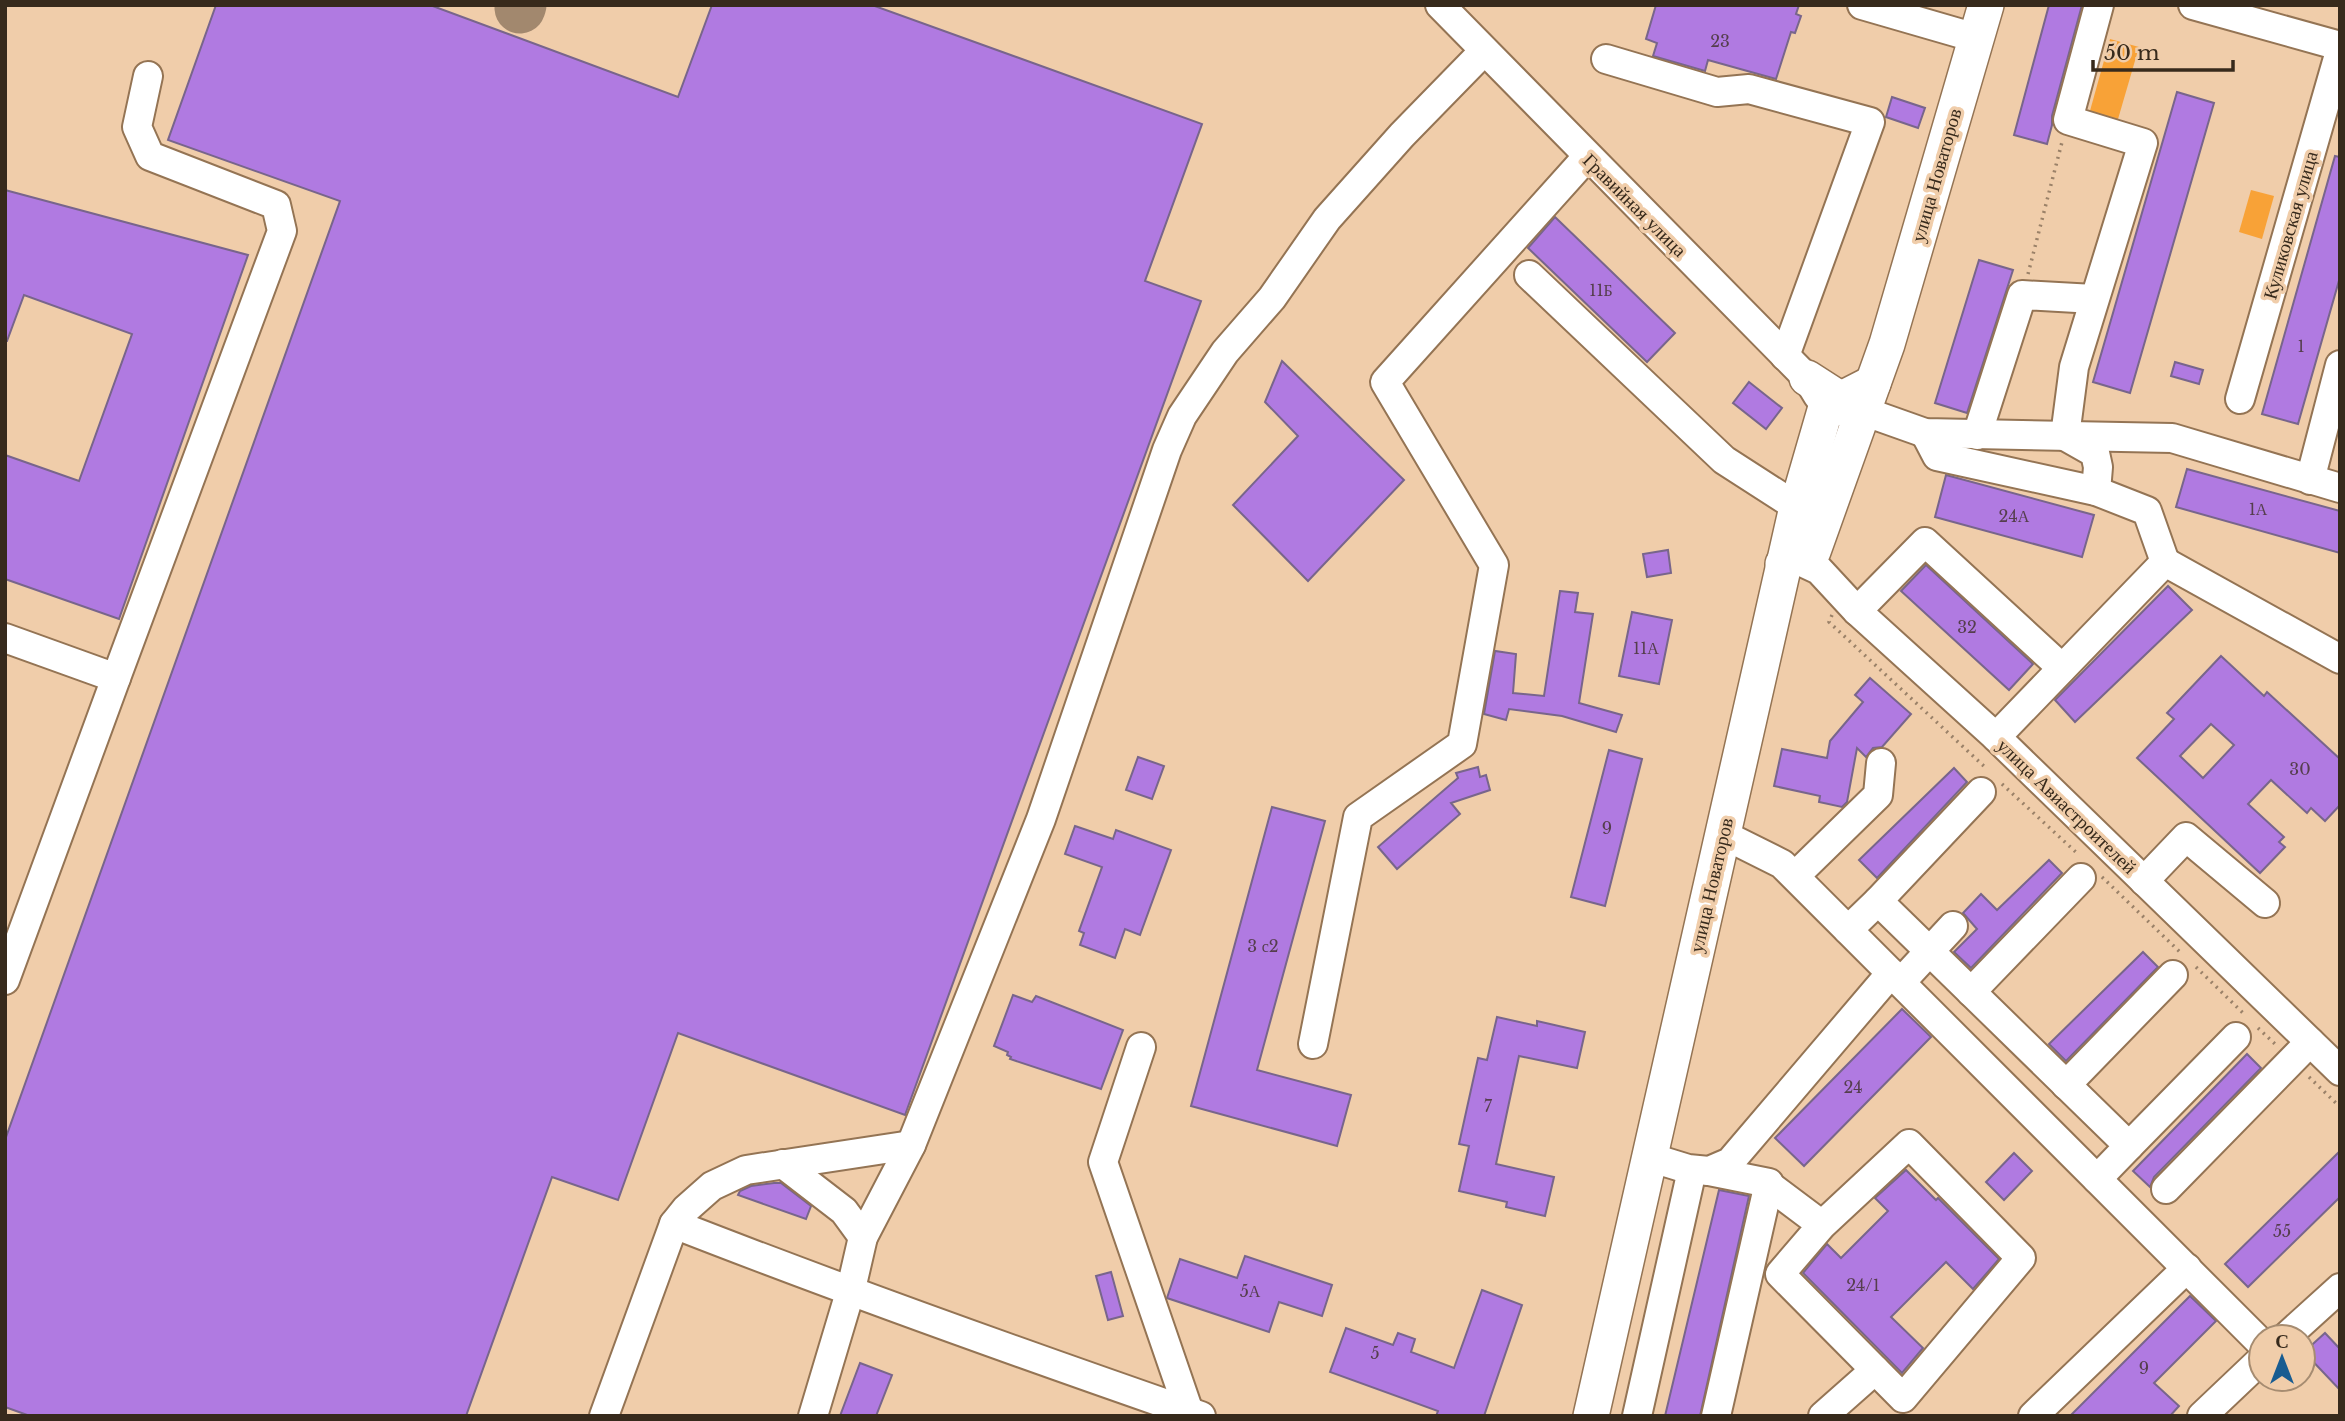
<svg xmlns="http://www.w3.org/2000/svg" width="2345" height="1421" font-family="'Libre Baskerville',serif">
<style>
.green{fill:#f8a237}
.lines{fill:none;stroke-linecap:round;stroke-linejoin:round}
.taxiway{stroke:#a2886e;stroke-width:51}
.building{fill:#b07ae1;stroke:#78658b;stroke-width:2;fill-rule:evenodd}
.minor-casing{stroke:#947454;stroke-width:32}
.major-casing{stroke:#947454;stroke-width:38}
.path{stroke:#9a8168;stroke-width:3.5;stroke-dasharray:2 5;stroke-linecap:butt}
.minor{stroke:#fff;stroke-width:28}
.major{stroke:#fff;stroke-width:35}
.labels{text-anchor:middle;stroke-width:7;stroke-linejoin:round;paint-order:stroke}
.number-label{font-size:16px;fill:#553e4d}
.street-label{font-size:19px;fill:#372a1c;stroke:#f0cdaa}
</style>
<rect width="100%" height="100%" fill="#f0cdaa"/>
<!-- green -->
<g class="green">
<path d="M 2110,39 L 2139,47 L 2116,126 L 2088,118 Z"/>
<path d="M 2251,190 L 2274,196 L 2262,239 L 2239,232 Z"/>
</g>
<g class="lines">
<!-- taxiway -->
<path class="taxiway" d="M 520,8 L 521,5"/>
</g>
<!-- building -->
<g class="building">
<path d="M 216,5 L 430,5 L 678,97 L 712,5 L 872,5 L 1202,124 L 1145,281 L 1201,301 L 905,1115 L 678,1033 L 618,1200 L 552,1177 L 466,1416 L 30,1416 L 5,1407 L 5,1140 L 340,201 L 168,140 Z"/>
<path d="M 1656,5 L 1799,5 L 1796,14 L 1801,16 L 1795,33 L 1791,32 L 1776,79 L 1708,60 L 1705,71 L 1653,56 L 1657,43 L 1646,39 Z"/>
<path d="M 2049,5 L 2082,5 L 2052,116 L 2052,125 L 2047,144 L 2014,135 Z"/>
<path d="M 2177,92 L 2214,103 L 2130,393 L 2093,382 Z"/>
<path d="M 1892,97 L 1925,108 L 1918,128 L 1886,117 Z"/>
<path d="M 2335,156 L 2340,157 L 2340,277 L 2298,424 L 2262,414 Z"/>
<path d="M 5,190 L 248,255 L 119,619 L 5,579 L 5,455 L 79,481 L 132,334 L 24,295 L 7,341 L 5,341 Z"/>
<path d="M 1555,217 L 1675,333 L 1647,362 L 1528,248 Z"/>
<path d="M 1979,260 L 2013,270 L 1967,413 L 1935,403 Z"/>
<path d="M 1282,361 L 1404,480 L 1308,581 L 1233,505 L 1298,436 L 1265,402 Z"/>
<path d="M 2175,362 L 2203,370 L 2199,384 L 2171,376 Z"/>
<path d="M 1749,382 L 1782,408 L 1766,429 L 1733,403 Z"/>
<path d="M 2187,469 L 2340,511 L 2340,553 L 2176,507 Z"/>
<path d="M 1946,475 L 2094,515 L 2082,557 L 1935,517 Z"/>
<path d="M 1668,550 L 1671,573 L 1647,577 L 1643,554 Z"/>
<path d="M 1926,565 L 2033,664 L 2009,690 L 1901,591 Z"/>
<path d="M 2168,586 L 2192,610 L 2075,722 L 2055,700 Z"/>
<path d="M 1560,591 L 1578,593 L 1575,612 L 1593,614 L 1579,703 L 1622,715 L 1616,732 L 1562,716 L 1509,709 L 1506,720 L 1484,714 L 1495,651 L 1516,654 L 1513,693 L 1544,696 Z"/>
<path d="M 1632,612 L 1672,620 L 1659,684 L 1619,676 Z"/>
<path d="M 2221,656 L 2264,696 L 2267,692 L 2340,759 L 2340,805 L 2325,821 L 2311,808 L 2307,813 L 2271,780 L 2248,804 L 2284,837 L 2279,842 L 2285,847 L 2260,873 L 2137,758 L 2174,719 L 2167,713 ZM 2211,724 L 2234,745 L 2203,778 L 2180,756 Z"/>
<path d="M 1870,678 L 1911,714 L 1882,747 L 1873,748 L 1866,757 L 1857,748 L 1847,802 L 1842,807 L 1819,802 L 1820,796 L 1774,786 L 1782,749 L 1827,758 L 1830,741 L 1863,702 L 1855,695 Z"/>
<path d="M 1609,750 L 1642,759 L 1605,906 L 1571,897 Z"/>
<path d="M 1138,757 L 1164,766 L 1152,799 L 1126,790 Z"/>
<path d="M 1478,767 L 1480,777 L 1486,775 L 1490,790 L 1451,803 L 1460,814 L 1397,869 L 1378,847 L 1458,778 L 1456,773 Z"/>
<path d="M 1954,768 L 1967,782 L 1877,878 L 1859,860 Z"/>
<path d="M 1272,807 L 1325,821 L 1257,1070 L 1351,1095 L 1337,1146 L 1191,1106 Z"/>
<path d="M 1075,826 L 1113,839 L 1116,830 L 1171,850 L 1140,935 L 1125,929 L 1115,958 L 1080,945 L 1084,933 L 1079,931 L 1102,867 L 1065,854 Z"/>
<path d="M 2049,860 L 2062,873 L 1971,968 L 1954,952 L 1977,929 L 1963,913 L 1981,894 L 1997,910 Z"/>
<path d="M 2143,952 L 2158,967 L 2066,1061 L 2049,1044 Z"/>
<path d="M 1013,995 L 1032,1002 L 1036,996 L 1123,1030 L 1101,1089 L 1010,1059 L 1011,1057 L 1007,1055 L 1008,1052 L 994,1046 Z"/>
<path d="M 1902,1009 L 1931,1037 L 1804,1166 L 1775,1138 Z"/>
<path d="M 1497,1017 L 1537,1026 L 1537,1021 L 1585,1032 L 1577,1068 L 1519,1056 L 1496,1164 L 1554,1177 L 1545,1216 L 1506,1207 L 1507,1202 L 1459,1191 L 1469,1146 L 1459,1144 L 1478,1058 L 1487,1060 Z"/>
<path d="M 2247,1054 L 2261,1068 L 2154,1177 L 2150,1187 L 2133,1171 Z"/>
<path d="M 2340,1151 L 2340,1197 L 2248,1287 L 2225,1264 Z"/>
<path d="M 2014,1153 L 2032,1171 L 2004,1200 L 1986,1182 Z"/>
<path d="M 1906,1170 L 1936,1200 L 1938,1198 L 1999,1259 L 1973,1289 L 1946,1262 L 1891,1317 L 1923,1348 L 1902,1373 L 1803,1273 L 1827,1244 L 1841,1258 L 1888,1211 L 1875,1198 Z"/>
<path d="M 774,1183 L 781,1183 L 811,1206 L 806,1219 L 738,1195 L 740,1191 L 751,1186 Z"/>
<path d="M 1719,1190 L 1749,1196 L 1700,1416 L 1665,1416 Z"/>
<path d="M 1245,1256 L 1332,1285 L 1322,1316 L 1279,1302 L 1269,1332 L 1167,1298 L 1180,1259 L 1237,1278 Z"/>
<path d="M 1111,1272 L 1123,1316 L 1108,1320 L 1096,1276 Z"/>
<path d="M 1482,1290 L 1522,1305 L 1484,1416 L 1436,1416 L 1438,1411 L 1330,1372 L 1346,1328 L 1393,1345 L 1398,1333 L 1415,1339 L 1411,1352 L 1454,1368 Z"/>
<path d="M 2190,1296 L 2216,1321 L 2154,1383 L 2179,1406 L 2170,1416 L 2070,1416 Z"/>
<path d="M 2325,1333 L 2340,1349 L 2340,1390 L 2304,1352 Z"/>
<path d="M 860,1363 L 892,1375 L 876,1416 L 840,1416 Z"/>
</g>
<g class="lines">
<!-- minor casing -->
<g class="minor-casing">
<g id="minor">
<path d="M 1440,5 L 1807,378 L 1818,396"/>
<path d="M 1862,5 L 1976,38"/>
<path d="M 2193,5 L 2340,46"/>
<path d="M 1606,59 L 1717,92 L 1749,89 L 1870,122 L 1785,356"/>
<path d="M 1529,275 L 1724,460 L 1797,507"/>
<path d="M 2240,399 L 2340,51"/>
<path d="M 1863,411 L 1925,433 L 2172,438 L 2340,488"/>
<path d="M 1925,433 L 1937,456 L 2096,491 L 2147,511 L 2165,562"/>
<path d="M 1977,435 L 2022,295 L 2094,299"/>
<path d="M 2310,480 L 2340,365"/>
<path d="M 2096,491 L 2098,467 L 2095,453 L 2065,436 L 2074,367 L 2143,143 L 2068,120 L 2099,5"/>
<path d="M 1785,554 L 1819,570 L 1857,611 L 1996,737 L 2340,1071"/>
<path d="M 1857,611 L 1925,542 L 2062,668"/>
<path d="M 5,638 L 116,678 L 282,231 L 276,205 L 150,156 L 137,127 L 148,76"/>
<path d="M 1996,737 L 2165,562 L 2340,659"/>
<path d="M 1722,834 L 1782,864 L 2261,1343"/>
<path d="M 1795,876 L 1878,795 L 1881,763"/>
<path d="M 2144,881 L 2186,837 L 2265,903"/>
<path d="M 1878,901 L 1981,792"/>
<path d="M 1848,930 L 1878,901 L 2129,1146 L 2097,1179"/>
<path d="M 5,980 L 116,678"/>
<path d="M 1901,982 L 1953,926"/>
<path d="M 1971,992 L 2081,878"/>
<path d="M 1313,1044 L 1358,817 L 1462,744 L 1494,565 L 1385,382 L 1587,157"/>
<path d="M 1141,1047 L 1103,1162 L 1189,1412"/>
<path d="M 2066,1085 L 2173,975"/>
<path d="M 2129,1146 L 2236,1037"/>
<path d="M 1649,1157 L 1688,1169 L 1709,1171 L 1730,1162 L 1891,973"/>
<path d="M 783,1164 L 844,1211 L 863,1237"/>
<path d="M 1709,1171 L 1769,1183 L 1716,1416"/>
<path d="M 1766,1183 L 1822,1225 L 1909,1144 L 2021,1258 L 1903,1398 L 1780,1274 L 1822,1225"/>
<path d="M 2166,1189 L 2310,1042"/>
<path d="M 674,1224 L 686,1209 L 712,1186 L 746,1170 L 911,1145"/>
<path d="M 2286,1337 L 2340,1288"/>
<path d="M 604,1416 L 674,1224 C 848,1292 1025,1355 1201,1416"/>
<path d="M 813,1416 L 851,1289 L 863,1237 L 911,1145 L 1041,819 L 1167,450 L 1182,416 L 1225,352 L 1272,298 L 1327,219 L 1402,135 L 1484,51"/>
<path d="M 1637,1416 L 1692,1170"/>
<path d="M 1823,1416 L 1875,1370"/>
<path d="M 2033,1416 L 2187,1268"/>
<path d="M 2202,1416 L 2261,1360"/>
</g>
</g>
<!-- major casing -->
<g class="major-casing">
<g id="major">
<path d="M 1807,378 L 1849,405 L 1851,412"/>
<path d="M 1783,564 L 1813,551 L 1887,344 L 1986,5"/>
<path d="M 1591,1416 L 1797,507 L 1826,407 L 1873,383"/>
</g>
</g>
<!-- path -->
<g class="path">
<path d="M 2028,274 L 2062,142"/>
<path d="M 1832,615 L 1829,622 L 1987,769"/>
<path d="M 2002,784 L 2079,855"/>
<path d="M 2102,877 L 2182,954"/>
<path d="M 2196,967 L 2245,1015"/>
<path d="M 2258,1028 L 2275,1044"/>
<path d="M 2309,1077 L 2340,1107"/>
</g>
<!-- minor -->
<use href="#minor" class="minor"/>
<!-- major -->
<use href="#major" class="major"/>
</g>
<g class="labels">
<!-- number labels -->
<g class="number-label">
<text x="1720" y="47">23</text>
<text x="1601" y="296">11Б</text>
<text x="2301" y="352">1</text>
<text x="2258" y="515">1А</text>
<text x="2014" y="522">24А</text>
<text x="1967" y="633">32</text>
<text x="1646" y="654">11А</text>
<text x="2300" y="775">30</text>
<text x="1607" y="834">9</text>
<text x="1263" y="952">3 с2</text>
<text x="1853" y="1093">24</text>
<text x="1488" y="1112">7</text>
<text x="2282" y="1237">55</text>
<text x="1863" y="1291">24/1</text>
<text x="1250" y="1297">5А</text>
<text x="1375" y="1359">5</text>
<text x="2144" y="1374">9</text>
</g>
<!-- street labels -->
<g class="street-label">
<text transform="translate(1936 175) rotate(-74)" y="7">улица Новаторов</text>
<text transform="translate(1635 205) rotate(45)" y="7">Гравийная улица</text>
<text transform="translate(2290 225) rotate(-74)" y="7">Куликовская улица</text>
<text transform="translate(2067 806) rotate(44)" y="7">улица Авиастроителей</text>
<text transform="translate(1711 885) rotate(-77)" y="7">улица Новаторов</text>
</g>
</g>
<!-- border -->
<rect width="2345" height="1421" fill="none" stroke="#372a1c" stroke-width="14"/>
<!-- north arrow -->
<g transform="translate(2282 1358)"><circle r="33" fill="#f0cdaa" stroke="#a68c71" stroke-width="2"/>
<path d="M0-5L12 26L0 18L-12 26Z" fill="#185c91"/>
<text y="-10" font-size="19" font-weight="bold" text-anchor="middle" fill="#372a1c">С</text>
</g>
<!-- scale -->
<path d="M2093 60v10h140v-10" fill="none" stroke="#372a1c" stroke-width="3.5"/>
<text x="2104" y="60" font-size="21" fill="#372a1c" stroke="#f0cdaa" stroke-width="5" paint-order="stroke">50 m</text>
</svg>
